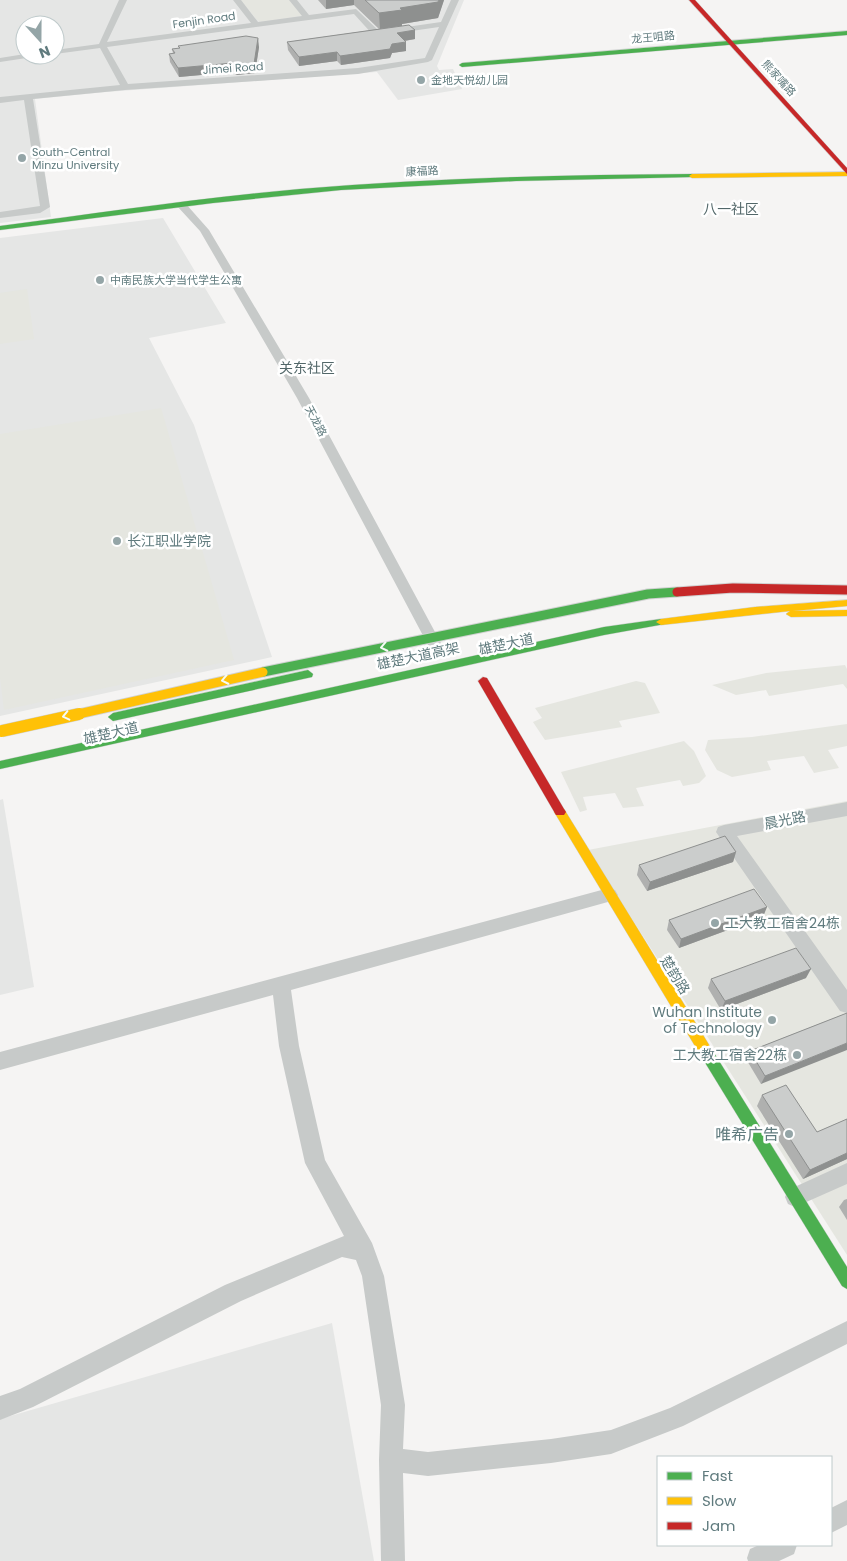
<svg xmlns="http://www.w3.org/2000/svg" width="847" height="1561" font-family="Poppins,'Noto Sans SC',sans-serif">
<style>
.built{fill:#e5e6e5;fill-rule:evenodd}
.green{fill:#e5e6e0}
.lines{fill:none;stroke-linecap:round;stroke-linejoin:round}
.fast-casing{stroke:#d0d2d1;stroke-width:1}
.slow-casing{stroke:#d0d2d1;stroke-width:1}
.jam-casing{stroke:#d0d2d1;stroke-width:1}
.street{fill:#c7cac9;fill-rule:evenodd}
.fast{fill:#4caf50;fill-rule:evenodd}
.slow{fill:#ffc107;fill-rule:evenodd}
.jam{fill:#c62828;fill-rule:evenodd}
.fast-bridge-casing{stroke:#d0d1d1;stroke-width:11;stroke-linecap:butt}
.slow-bridge-far1-casing{stroke:#d0d1d1;stroke-width:11;stroke-linecap:butt}
.slow-bridge-casing{stroke:#d0d1d1;stroke-width:13;stroke-linecap:butt}
.jam-bridge-casing{stroke:#d0d1d1;stroke-width:11;stroke-linecap:butt}
.fast-bridge{stroke:#4caf50;stroke-width:9}
.slow-bridge-far1{stroke:#ffc107;stroke-width:9}
.slow-bridge{stroke:#ffc107;stroke-width:12}
.jam-bridge{stroke:#c62828;stroke-width:9}
.wall{fill:#afb0af}
.shaded-wall{fill:#8e908f}
.building{fill:#cbcdcc;stroke:#8e908f}
.oneway{stroke:#f6fbf6}
.poi-dot{fill:#94a5a7;stroke:#fff;stroke-width:2}
.labels{text-anchor:middle;stroke-width:5;stroke-linejoin:round;paint-order:stroke}
.far-street-label{font-size:11px;fill:#607b7e;stroke:#fff}
.far-poi-label{font-size:11px;fill:#607b7e;stroke:#fff;text-anchor:start}
.far-quarter-label{font-size:14px;fill:#526769;stroke:#fff}
.poi-label{font-size:14px;fill:#607b7e;stroke:#fff;text-anchor:start}
.street-label{font-size:14px;fill:#607b7e;stroke:#fff}
.near-poi-label{font-size:16px;fill:#607b7e;stroke:#fff;text-anchor:end}
</style>
<rect width="100%" height="100%" fill="#f5f4f3"/>
<!-- built -->
<g class="built">
<path d="M 0,0 L 464,0 L 437,66 L 439,70 L 453,69 L 462,89 L 398,100 L 377,72 L 106,92 L 35,99 L 51,217 L 0,223 ZM 25,25 L 55,25 L 55,55 L 25,55 Z"/>
<path d="M 163,218 L 226,323 L 149,338 L 194,425 L 272,657 L 0,716 L 0,238 Z"/>
<path d="M 3,799 L 34,987 L 0,995 L 0,800 Z"/>
<path d="M 332,1323 L 374,1561 L 0,1561 L 0,1419 Z"/>
</g>
<!-- green -->
<g class="green">
<path d="M 241,0 L 290,0 L 302,14 L 300,16 L 261,22 L 257,20 Z"/>
<path d="M 27,289 L 34,339 L 0,344 L 0,293 Z"/>
<path d="M 161,408 L 234,660 L 4,710 L 0,677 L 0,434 Z"/>
<path d="M 845,665 L 847,669 L 847,689 L 843,684 L 769,696 L 766,690 L 736,695 L 712,685 L 766,673 Z"/>
<path d="M 636,681 L 645,683 L 660,713 L 619,721 L 622,727 L 545,740 L 533,722 L 542,718 L 535,708 Z"/>
<path d="M 847,724 L 847,746 L 828,750 L 839,768 L 814,773 L 804,756 L 767,761 L 771,770 L 732,777 L 717,770 L 705,750 L 708,740 L 752,737 Z"/>
<path d="M 684,741 L 694,751 L 706,776 L 699,783 L 683,786 L 680,780 L 636,788 L 644,806 L 623,808 L 615,793 L 583,797 L 587,810 L 580,812 L 561,772 Z"/>
<path d="M 847,801 L 847,1255 L 588,850 Z"/>
</g>
<g class="lines">
<!-- fast casing -->
<g class="fast-casing">
<g id="fast">
<path d="M 847,31 L 847,35 L 462,67 L 459,65 L 462,63 Z"/>
<path d="M 692,174 L 694,175 L 694,177 L 516,181 L 341,190 L 213,203 L 0,230 L 0,226 C 100,213 199,198 300,189 C 430,178 561,175 692,174 Z"/>
<path d="M 661,619 L 665,620 L 666,622 L 665,624 L 604,635 L 0,769 L 0,761 L 604,627 Z"/>
<path d="M 308,670 L 313,674 L 312,677 L 113,721 L 108,717 L 113,713 Z"/>
<path d="M 706,1046 L 711,1048 L 847,1267 L 847,1289 L 842,1286 L 701,1056 L 699,1052 L 701,1048 Z"/>
</g>
</g>
<!-- slow casing -->
<g class="slow-casing">
<g id="slow">
<path d="M 847,172 L 847,176 L 692,178 L 689,176 L 692,174 Z"/>
<path d="M 847,600 L 847,606 L 793,611 L 847,610 L 847,616 L 791,617 L 786,614 L 790,611 L 661,625 L 656,622 L 661,619 L 755,607 Z"/>
<path d="M 560,807 L 564,809 L 711,1048 L 713,1052 L 711,1056 L 706,1058 L 701,1056 L 556,815 L 554,812 L 556,809 Z"/>
</g>
</g>
<!-- jam casing -->
<g class="jam-casing">
<g id="jam">
<path d="M 689,0 L 695,0 L 847,168 L 847,174 Z"/>
<path d="M 483,677 L 487,678 L 564,809 L 566,812 L 564,815 L 556,815 L 478,681 Z"/>
</g>
</g>
<!-- street -->
<g class="street">
<path d="M 119,0 L 127,0 L 107,42 L 251,23 L 233,0 L 241,0 L 258,22 L 302,16 L 289,0 L 297,0 L 309,15 L 356,9 L 379,31 L 441,22 L 451,0 L 459,0 L 432,60 L 428,62 L 358,74 L 125,90 L 33,99 L 50,207 L 40,213 L 0,218 L 0,212 L 40,206 L 24,100 L 0,103 L 0,97 L 120,85 L 100,48 L 55,54 L 55,50 L 99,44 ZM 354,14 L 374,36 L 377,36 L 439,27 L 425,58 L 358,68 L 128,84 L 107,47 Z"/>
<path d="M 25,54 L 37,55 L 33,57 L 0,62 L 0,58 Z"/>
<path d="M 182,203 L 186,204 L 209,230 L 309,398 L 442,645 L 440,649 L 435,650 L 430,649 L 428,645 L 297,398 L 200,231 L 177,206 Z"/>
<path d="M 847,802 L 847,816 L 737,836 L 847,990 L 847,1013 L 840,1011 L 716,832 L 718,827 L 724,825 Z"/>
<path d="M 609,888 L 615,890 L 618,895 L 615,900 L 291,990 L 299,1046 L 325,1160 L 372,1243 L 384,1276 L 405,1405 L 403,1449 L 428,1452 L 551,1439 L 611,1430 L 670,1408 L 847,1321 L 847,1344 L 683,1426 L 611,1454 L 551,1463 L 428,1476 L 403,1473 L 405,1561 L 381,1561 L 379,1460 L 381,1405 L 362,1276 L 356,1260 L 342,1257 L 241,1301 L 33,1407 L 0,1420 L 0,1396 L 20,1389 L 225,1285 L 344,1236 L 305,1163 L 279,1046 L 273,995 L 0,1070 L 0,1052 Z"/>
<path d="M 847,1163 L 847,1184 L 795,1207 L 788,1204 L 785,1197 L 788,1190 Z"/>
<path d="M 847,1500 L 847,1525 L 831,1533 L 831,1508 Z"/>
<path d="M 759,1545 L 797,1545 L 794,1554 L 779,1561 L 748,1561 L 747,1558 L 750,1549 Z"/>
</g>
<!-- fast -->
<use href="#fast" class="fast"/>
<!-- slow -->
<use href="#slow" class="slow"/>
<!-- jam -->
<use href="#jam" class="jam"/>
<!-- fast-bridge casing -->
<g class="fast-bridge-casing">
<path id="fast-bridge" d="M 263,672 L 648,594 L 677,592"/>
</g>
<!-- slow-bridge-far1 casing -->
<g class="slow-bridge-far1-casing">
<path id="slow-bridge-far1" d="M 74,715 L 263,672"/>
</g>
<!-- slow-bridge casing -->
<g class="slow-bridge-casing">
<path id="slow-bridge" d="M 2,731 L 79,714"/>
</g>
<!-- jam-bridge casing -->
<g class="jam-bridge-casing">
<path id="jam-bridge" d="M 677,592 L 733,588 L 847,590"/>
</g>
<!-- fast-bridge -->
<use href="#fast-bridge" class="fast-bridge"/>
<!-- slow-bridge-far1 -->
<use href="#slow-bridge-far1" class="slow-bridge-far1"/>
<!-- slow-bridge -->
<use href="#slow-bridge" class="slow-bridge"/>
<!-- jam-bridge -->
<use href="#jam-bridge" class="jam-bridge"/>
</g>
<!-- wall -->
<g class="wall">
<path d="M 318,0 L 444,0 L 438,18 L 402,24 L 402,26 L 415,30 L 415,39 L 405,41 L 406,51 L 392,53 L 390,58 L 341,65 L 337,61 L 299,66 L 288,50 L 287,42 L 379,29 L 354,5 L 326,9 Z"/>
<path d="M 178,46 L 259,47 L 255,73 L 236,75 L 234,72 L 179,77 L 170,62 L 169,54 L 173,53 L 172,49 L 179,48 Z"/>
<path d="M 736,852 L 733,862 L 647,891 L 637,875 L 639,865 Z"/>
<path d="M 763,917 L 679,948 L 667,930 L 669,920 Z"/>
<path d="M 806,978 L 721,1010 L 708,988 L 711,979 Z"/>
<path d="M 847,1013 L 761,1084 L 746,1059 L 750,1051 Z"/>
<path d="M 762,1095 L 817,1132 L 847,1119 L 847,1159 L 803,1179 L 757,1106 Z"/>
<path d="M 847,1199 L 847,1220 L 839,1207 L 844,1200 Z"/>
</g>
<!-- shaded-wall -->
<g class="shaded-wall">
<path d="M 326,0 L 354,0 L 354,5 L 326,9 Z"/>
<path d="M 439,0 L 444,0 L 438,18 L 402,24 L 402,26 L 380,29 L 379,13 L 400,8 Z"/>
<path d="M 415,30 L 415,39 L 397,42 L 397,33 Z"/>
<path d="M 258,38 L 259,47 L 255,73 L 236,75 L 235,66 Z"/>
<path d="M 406,42 L 406,51 L 392,53 L 390,58 L 341,65 L 340,56 L 392,44 Z"/>
<path d="M 337,52 L 337,61 L 299,66 L 299,57 Z"/>
<path d="M 233,63 L 234,72 L 179,77 L 178,68 Z"/>
<path d="M 736,852 L 733,862 L 647,891 L 650,882 Z"/>
<path d="M 767,907 L 763,917 L 679,948 L 681,939 Z"/>
<path d="M 811,969 L 806,978 L 721,1010 L 725,1001 Z"/>
<path d="M 847,1043 L 847,1050 L 761,1084 L 765,1076 Z"/>
<path d="M 847,1153 L 847,1159 L 803,1179 L 810,1170 Z"/>
</g>
<!-- building -->
<g class="building">
<path d="M 365,0 L 439,0 L 438,2 L 400,8 L 402,10 L 379,13 Z"/>
<path d="M 409,25 L 415,30 L 397,33 L 406,42 L 392,44 L 390,49 L 340,56 L 337,52 L 299,57 L 287,42 Z"/>
<path d="M 246,36 L 258,38 L 254,64 L 235,66 L 233,63 L 178,68 L 169,54 L 175,53 L 172,49 L 180,48 L 178,46 Z"/>
<path d="M 725,836 L 736,852 L 650,882 L 639,865 Z"/>
<path d="M 754,889 L 767,907 L 681,939 L 669,920 Z"/>
<path d="M 796,948 L 811,969 L 725,1001 L 711,979 Z"/>
<path d="M 847,1013 L 847,1043 L 765,1076 L 750,1051 Z"/>
<path d="M 786,1085 L 817,1132 L 847,1119 L 847,1153 L 810,1170 L 762,1095 Z"/>
</g>
<!-- one-way arrows -->
<defs><path id="oneway-chevron" d="M-2-3.5L2.5 0L-2 3.5" fill="none" stroke-width="1.6" stroke-linecap="round" stroke-linejoin="round" transform="scale(1.25)"/></defs>
<g class="oneway">
<use href="#oneway-chevron" transform="translate(384 647) rotate(168)"/>
<use href="#oneway-chevron" transform="translate(225 680) rotate(168)"/>
<use href="#oneway-chevron" transform="translate(66 716) rotate(167)"/>
</g>
<!-- markers -->
<g class="poi-dot">
<circle cx="421" cy="80" r="5"/>
<circle cx="22" cy="158" r="5"/>
<circle cx="100" cy="280" r="5"/>
<circle cx="117" cy="541" r="5"/>
<circle cx="715" cy="923" r="5"/>
<circle cx="772" cy="1020" r="5"/>
<circle cx="797" cy="1055" r="5"/>
<circle cx="789" cy="1134" r="5"/>
</g>
<g class="labels">
<!-- far-street labels -->
<g class="far-street-label">
<text transform="translate(204 20) rotate(-8)" y="4">Fenjin Road</text>
<text transform="translate(653 37) rotate(-5)" y="4">龙王咀路</text>
<text transform="translate(233 68) rotate(-4)" y="4">Jimei Road</text>
<text transform="translate(779 78) rotate(48)" y="4">熊家嘴路</text>
<text transform="translate(422 171) rotate(-3)" y="4">康福路</text>
<text transform="translate(316 421) rotate(62)" y="4">天龙路</text>
</g>
<!-- far-poi labels -->
<g class="far-poi-label">
<text x="431" y="84">金地天悦幼儿园</text>
<text x="32" y="156">South-Central<tspan x="32" dy="13">Minzu University</tspan></text>
<text x="110" y="284">中南民族大学当代学生公寓</text>
</g>
<!-- far-quarter labels -->
<g class="far-quarter-label">
<text x="731" y="214">八一社区</text>
<text x="307" y="373">关东社区</text>
</g>
<!-- poi labels -->
<g class="poi-label">
<text x="127" y="546">长江职业学院</text>
<text x="725" y="928">工大教工宿舍24栋</text>
<text x="762" y="1017" text-anchor="end">Wuhan Institute<tspan x="762" dy="16">of Technology</tspan></text>
<text x="787" y="1060" text-anchor="end">工大教工宿舍22栋</text>
</g>
<!-- street labels -->
<g class="street-label">
<text transform="translate(506 644) rotate(-12)" y="5">雄楚大道</text>
<text transform="translate(418 656) rotate(-12)" y="5">雄楚大道高架</text>
<text transform="translate(111 733) rotate(-13)" y="5">雄楚大道</text>
<text transform="translate(785 820) rotate(-11)" y="5">晨光路</text>
<text transform="translate(675 975) rotate(58)" y="5">楚韵路</text>
</g>
<!-- near-poi labels -->
<g class="near-poi-label">
<text x="779" y="1140">唯希广告</text>
</g>
</g>
<!-- legend -->
<rect x="657" y="1456" width="175" height="90" fill="#ffffff" stroke="#bfcacb"/>
<rect x="667" y="1472" width="25" height="8" fill="#4caf50" stroke="#bfcacb"/>
<text x="702" y="1481" font-size="15" fill="#607b7e">Fast</text>
<rect x="667" y="1497" width="25" height="8" fill="#ffc107" stroke="#bfcacb"/>
<text x="702" y="1506" font-size="15" fill="#607b7e">Slow</text>
<rect x="667" y="1522" width="25" height="8" fill="#c62828" stroke="#bfcacb"/>
<text x="702" y="1531" font-size="15" fill="#607b7e">Jam</text>
<!-- north arrow -->
<g transform="translate(40 40) rotate(159)"><circle r="24" fill="#ffffff" stroke="#bfcacb"/>
<path d="M0-4L9 19L0 12L-9 19Z" fill="#94a5a7"/>
<text y="-8" font-size="14" font-weight="bold" text-anchor="middle" fill="#607b7e">N</text>
</g>
</svg>
